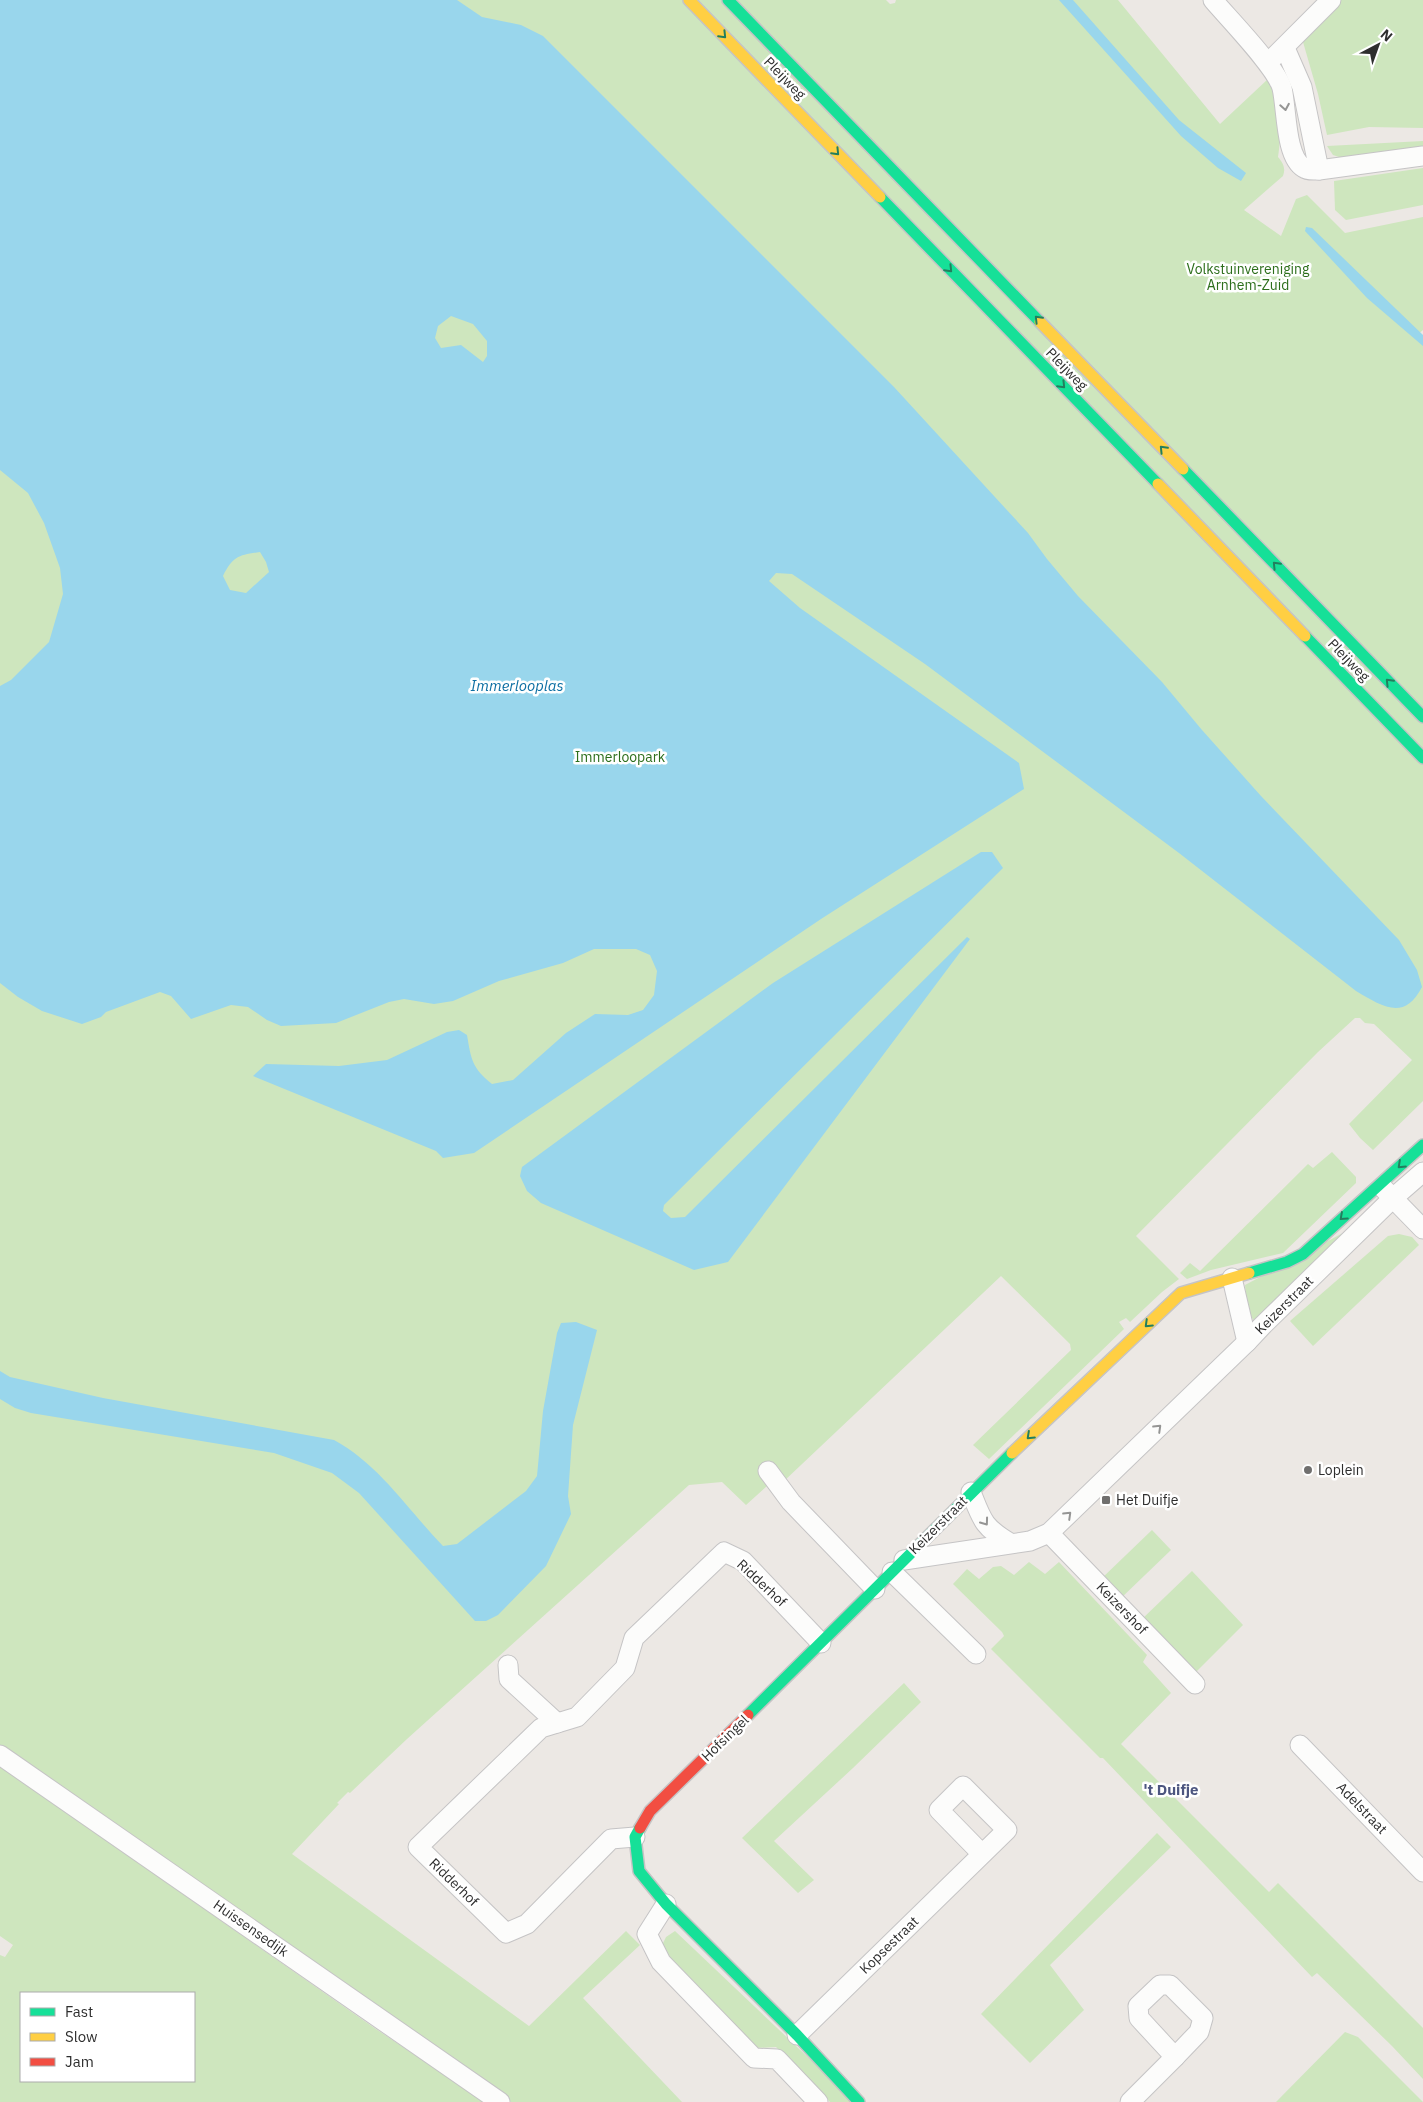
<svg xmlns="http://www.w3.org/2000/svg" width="1423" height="2102" font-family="'IBM Plex Sans',sans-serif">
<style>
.green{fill:#cee6be;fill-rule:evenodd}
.water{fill:#99d6ec;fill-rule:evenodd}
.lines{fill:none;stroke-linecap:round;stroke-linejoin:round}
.street-casing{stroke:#c5c4c5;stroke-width:21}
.fast-casing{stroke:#c5c4c5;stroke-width:14}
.slow-casing{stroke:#c5c4c5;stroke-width:14}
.jam-casing{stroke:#c5c4c5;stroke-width:14}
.street{stroke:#fcfcfb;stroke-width:19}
.fast{stroke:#16e098;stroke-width:11}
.slow{stroke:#ffcf43;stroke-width:11}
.jam{stroke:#f24e42;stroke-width:11}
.oneway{stroke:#237e5e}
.oneway2{stroke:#959594}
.poi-dot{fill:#706f6e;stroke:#fff;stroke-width:2}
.labels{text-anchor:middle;stroke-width:5;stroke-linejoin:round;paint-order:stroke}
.street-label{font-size:14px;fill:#2e2e2e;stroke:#fff}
.park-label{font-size:14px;fill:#2c6e1b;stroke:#fff}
.poi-label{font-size:14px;fill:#2e2e2e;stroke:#fff;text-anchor:start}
.water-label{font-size:15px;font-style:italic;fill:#0d6fa3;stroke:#fff}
.neighbourhood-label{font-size:15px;font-weight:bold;fill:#4d5680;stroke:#fff}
</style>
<rect width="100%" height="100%" fill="#ece8e4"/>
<!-- green -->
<g class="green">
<path d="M 0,0 L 886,0 L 890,4 L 895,3 L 896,0 L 1118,0 L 1220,124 L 1268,79 C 1280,104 1282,131 1278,157 C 1283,163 1286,168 1283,176 L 1244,210 L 1281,236 L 1296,199 L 1307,195 L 1345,233 L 1423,217 L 1423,330 L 1417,335 L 1423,341 L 1423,1101 L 1373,1150 L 1360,1138 L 1349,1124 L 1412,1060 L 1374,1024 L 1365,1023 L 1360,1018 L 1355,1018 L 1318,1052 L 1136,1236 L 1179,1279 L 1162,1292 L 1130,1322 L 1126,1318 L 1119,1322 L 1124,1329 L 989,1459 L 973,1445 L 1071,1350 L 1070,1344 L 1001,1276 L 783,1482 L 772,1476 L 761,1478 L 767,1486 L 746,1505 L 722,1482 L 689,1485 L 407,1739 L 350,1793 L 348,1792 L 337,1803 L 339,1804 L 292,1854 L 529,2026 L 626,1931 L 640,1945 L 583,1998 L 682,2102 L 511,2102 L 0,1750 Z"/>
<path d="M 1333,0 L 1423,0 L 1423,128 L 1369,127 L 1327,135 L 1318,94 L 1301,35 Z"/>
<path d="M 1423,141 L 1423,150 L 1345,159 L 1333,155 L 1327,146 Z"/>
<path d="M 1423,168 L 1423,205 L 1346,220 L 1335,210 L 1334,181 Z"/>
<path d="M 1332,1152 L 1356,1177 L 1356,1183 L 1283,1253 L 1211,1270 L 1187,1279 L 1180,1273 L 1190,1263 L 1200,1271 L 1308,1164 L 1313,1168 Z"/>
<path d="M 1360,1224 L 1255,1322 L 1247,1311 L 1245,1285 Z"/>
<path d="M 1399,1234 L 1412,1237 L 1419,1245 L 1313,1346 L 1290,1321 L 1388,1236 Z"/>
<path d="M 1152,1530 L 1171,1550 L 1119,1600 L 1100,1580 Z"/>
<path d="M 1029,1562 L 1045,1574 L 1059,1562 L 1147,1655 L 1143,1662 L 1171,1693 L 1121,1744 L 1269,1892 L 1278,1883 L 1423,2028 L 1423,2079 L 1392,2046 L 1317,1973 L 1312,1977 L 1103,1758 L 1100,1758 L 991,1649 L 1004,1636 L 1002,1632 L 953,1584 L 967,1569 L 979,1579 L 993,1567 L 1001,1566 L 1014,1575 Z"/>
<path d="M 1192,1571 L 1243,1625 L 1192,1676 L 1140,1621 Z"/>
<path d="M 904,1683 L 921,1702 L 853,1768 L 774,1841 L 814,1880 L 798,1893 L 742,1838 Z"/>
<path d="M 0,1766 L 373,2027 L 485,2102 L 0,2102 L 0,1955 L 5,1957 L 13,1945 L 0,1936 ZM 21,1993 L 194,1993 L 194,2081 L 21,2081 Z"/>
<path d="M 1157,1833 L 1171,1847 L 1050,1965 L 1084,2010 L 1030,2063 L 981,2014 Z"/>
<path d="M 675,1931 L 855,2102 L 830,2102 L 776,2047 L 754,2048 L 664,1951 L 662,1945 L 666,1937 Z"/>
<path d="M 1345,2032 L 1358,2037 L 1423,2102 L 1276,2102 Z"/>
</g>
<!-- water -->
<g class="water">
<path d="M 0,0 L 457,0 L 482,17 L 521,25 L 543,36 L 894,387 L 1028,533 L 1047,559 L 1078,596 L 1162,682 L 1202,730 L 1261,796 L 1399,940 L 1417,970 L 1422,987 C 1404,1022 1382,1006 1356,991 L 1179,853 L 925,664 L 792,574 L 776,573 L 769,581 L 800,608 L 1019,763 L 1024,789 L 821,919 L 474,1153 L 443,1158 L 436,1151 L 253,1076 L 266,1064 L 339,1066 L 387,1060 L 447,1032 L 459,1030 L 467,1035 C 471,1059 472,1068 492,1084 L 513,1080 L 566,1033 L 595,1014 L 628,1015 L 643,1010 L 654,995 L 657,971 L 650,955 L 636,949 L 594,949 L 563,963 L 499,981 L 453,1001 L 434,1004 L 404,999 L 389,1002 L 336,1023 L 281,1026 L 267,1020 L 248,1007 L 231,1005 L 191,1019 L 171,996 L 160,992 L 106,1012 L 101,1017 L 82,1024 L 42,1011 L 18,997 L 0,983 L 0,686 L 11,680 L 49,642 L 63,594 L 60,568 L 44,523 L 28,493 L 0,470 ZM 451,316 L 473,324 L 487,341 L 487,356 L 483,362 L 461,345 L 441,348 L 435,338 L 438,326 ZM 260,552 L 266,562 L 269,572 L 246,593 L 230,590 L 223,576 C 233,556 239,555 260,552 Z"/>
<path d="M 1059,0 L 1073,0 L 1179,120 L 1246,173 L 1241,181 L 1218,168 L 1181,136 Z"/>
<path d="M 1306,227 L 1312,228 L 1423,335 L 1423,346 L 1367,298 L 1305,231 Z"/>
<path d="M 981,852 L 992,852 L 1003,868 L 664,1205 L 663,1211 L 671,1218 L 685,1217 L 967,937 L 970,939 L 728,1262 L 694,1270 L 541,1203 L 527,1191 L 520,1176 L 522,1167 L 773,983 Z"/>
<path d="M 576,1322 L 597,1330 L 573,1425 L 568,1496 L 571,1514 L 546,1566 L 498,1615 L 486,1621 L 475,1621 L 359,1493 L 332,1473 L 274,1453 L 31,1413 L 15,1408 L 0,1399 L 0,1371 L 10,1377 L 103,1398 L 334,1440 C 380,1465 408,1510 443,1546 L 457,1544 L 526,1491 L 537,1476 L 543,1411 L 557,1333 L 561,1323 Z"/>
</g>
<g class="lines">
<!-- street casing -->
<g class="street-casing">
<g id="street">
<path d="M 1213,0 C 1229,19 1276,67 1282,88 C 1287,109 1285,157 1304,168 C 1308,171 1314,170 1319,170 L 1423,156"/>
<path d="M 1285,48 L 1302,87 L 1319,170"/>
<path d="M 1275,56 L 1331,0"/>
<path d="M 1384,1189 L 1423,1229"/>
<path d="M 1232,1278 L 1247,1342"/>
<path d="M 768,1471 L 791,1502 L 875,1589"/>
<path d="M 971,1492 C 982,1520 983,1527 1010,1543"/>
<path d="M 1049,1533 L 1195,1684"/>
<path d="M 904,1560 L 1030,1541 L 1049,1533 L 1247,1342 L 1262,1326 L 1393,1198 L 1423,1172"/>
<path d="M 892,1572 L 976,1654"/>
<path d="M 508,1665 L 509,1679 L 557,1723"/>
<path d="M 1300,1745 L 1423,1872"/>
<path d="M 0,1755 L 500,2102"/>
<path d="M 635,1837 L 611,1839 L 527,1924 L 506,1933 L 418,1847 L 541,1728 L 577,1717 L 625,1668 L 634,1638 L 724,1552 L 743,1561 L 821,1643"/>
<path d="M 666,1904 L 647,1934 L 661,1962 L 754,2058 L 777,2059 L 818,2102"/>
<path d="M 1160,1985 L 1170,1985 L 1203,2018 L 1199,2032 L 1175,2057 L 1139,2018 L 1138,2006 Z"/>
<path d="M 797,2035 L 1007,1830 L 963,1786 L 939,1810 L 982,1854"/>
<path d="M 1130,2102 L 1175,2057"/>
</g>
</g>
<!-- fast casing -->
<g class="fast-casing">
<g id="fast">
<path d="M 728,0 L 1040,322"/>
<path d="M 880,197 L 1158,484"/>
<path d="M 1183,469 L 1423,717"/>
<path d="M 1305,636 L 1423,758"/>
<path d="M 1249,1273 L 1287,1262 L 1303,1254 L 1423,1145"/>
<path d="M 748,1715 L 1012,1453"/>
<path d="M 640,1828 L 635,1837 L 639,1871 L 666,1904 L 797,2035 L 859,2102"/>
</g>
</g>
<!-- slow casing -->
<g class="slow-casing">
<g id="slow">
<path d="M 689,0 L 880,197"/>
<path d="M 1040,322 L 1183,469"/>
<path d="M 1158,484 L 1305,636"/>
<path d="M 1012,1453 L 1181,1293 L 1249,1273"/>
</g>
</g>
<!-- jam casing -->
<g class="jam-casing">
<path id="jam" d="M 640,1828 L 650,1811 L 748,1715"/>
</g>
<!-- street -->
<use href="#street" class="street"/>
<!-- fast -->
<use href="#fast" class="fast"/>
<!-- slow -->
<use href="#slow" class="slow"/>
<!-- jam -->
<use href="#jam" class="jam"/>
</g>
<!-- one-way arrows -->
<defs><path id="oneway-chevron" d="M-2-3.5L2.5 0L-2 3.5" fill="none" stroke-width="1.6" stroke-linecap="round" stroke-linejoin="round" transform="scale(1.25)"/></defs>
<g class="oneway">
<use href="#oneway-chevron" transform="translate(723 35) rotate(46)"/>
<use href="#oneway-chevron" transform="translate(836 152) rotate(46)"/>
<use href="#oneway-chevron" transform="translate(949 269) rotate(46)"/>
<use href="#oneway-chevron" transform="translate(1038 319) rotate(-134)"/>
<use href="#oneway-chevron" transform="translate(1062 385) rotate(46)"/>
<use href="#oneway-chevron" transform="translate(1163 449) rotate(-134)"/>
<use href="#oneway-chevron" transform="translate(1276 565) rotate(-134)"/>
<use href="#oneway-chevron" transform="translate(1389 682) rotate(-134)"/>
<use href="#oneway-chevron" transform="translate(1401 1165) rotate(137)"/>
<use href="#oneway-chevron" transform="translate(1343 1217) rotate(138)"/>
<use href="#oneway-chevron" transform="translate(1148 1324) rotate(136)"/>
<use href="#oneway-chevron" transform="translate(1030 1436) rotate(137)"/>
</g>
<g class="oneway2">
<use href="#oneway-chevron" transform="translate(1285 107) rotate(80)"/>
<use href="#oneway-chevron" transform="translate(1158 1428) rotate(-44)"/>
<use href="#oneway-chevron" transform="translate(1068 1515) rotate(-44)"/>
<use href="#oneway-chevron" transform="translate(985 1522) rotate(54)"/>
</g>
<!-- markers -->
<g class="poi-dot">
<circle cx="1308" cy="1470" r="5"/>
<rect x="1101" y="1495" width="10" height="10" rx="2.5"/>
</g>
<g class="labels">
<!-- street labels -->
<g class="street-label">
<text transform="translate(785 78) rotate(46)" y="5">Pleijweg</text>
<text transform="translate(1067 369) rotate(46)" y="5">Pleijweg</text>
<text transform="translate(1349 660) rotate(46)" y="5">Pleijweg</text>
<text transform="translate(1284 1305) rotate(-45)" y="5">Keizerstraat</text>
<text transform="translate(938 1525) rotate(-45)" y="5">Keizerstraat</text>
<text transform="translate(762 1583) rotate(43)" y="5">Ridderhof</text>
<text transform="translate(1122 1608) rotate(46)" y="5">Keizershof</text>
<text transform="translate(725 1738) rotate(-44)" y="5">Hofsingel</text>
<text transform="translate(1362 1808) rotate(46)" y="5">Adelstraat</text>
<text transform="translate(454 1882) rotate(44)" y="5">Ridderhof</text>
<text transform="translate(251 1928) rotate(35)" y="5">Huissensedijk</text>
<text transform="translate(889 1945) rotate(-44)" y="5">Kopsestraat</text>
</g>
<!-- park labels -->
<g class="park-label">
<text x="1248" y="274">Volkstuinvereniging<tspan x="1248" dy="16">Arnhem-Zuid</tspan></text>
<text x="620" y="762">Immerloopark</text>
</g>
<!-- poi labels -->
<g class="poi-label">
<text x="1318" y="1475">Loplein</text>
<text x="1116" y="1505">Het Duifje</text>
</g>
<!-- water labels -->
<g class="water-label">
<text x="517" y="691">Immerlooplas</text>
</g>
<!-- neighbourhood labels -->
<g class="neighbourhood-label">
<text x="1171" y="1795">'t Duifje</text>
</g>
</g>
<!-- legend -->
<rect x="20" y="1992" width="175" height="90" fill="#ffffff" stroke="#ababab"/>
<rect x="30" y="2008" width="25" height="8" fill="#16e098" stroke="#ababab"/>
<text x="65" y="2017" font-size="15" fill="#2e2e2e">Fast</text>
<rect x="30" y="2033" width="25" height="8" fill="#ffcf43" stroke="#ababab"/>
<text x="65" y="2042" font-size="15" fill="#2e2e2e">Slow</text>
<rect x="30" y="2058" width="25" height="8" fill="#f24e42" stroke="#ababab"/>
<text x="65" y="2067" font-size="15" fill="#2e2e2e">Jam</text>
<!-- north arrow -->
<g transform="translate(1378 45) rotate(41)" stroke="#ffffff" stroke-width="4" paint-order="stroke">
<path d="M0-4L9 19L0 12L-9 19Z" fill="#2e2e2e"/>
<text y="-8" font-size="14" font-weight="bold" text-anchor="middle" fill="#2e2e2e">N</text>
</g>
</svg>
